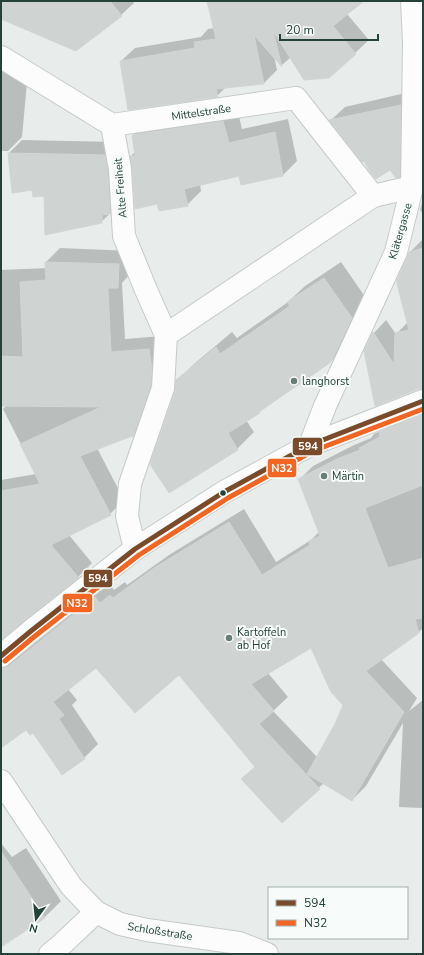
<svg xmlns="http://www.w3.org/2000/svg" width="424" height="955" font-family="'Nunito Sans',sans-serif">
<style>
.shadow{fill:#0003;fill-rule:evenodd}
.building{fill:#cfd4d2;stroke:#d1d6d4}
.lines{fill:none;stroke-linecap:round;stroke-linejoin:round}
.minor-casing{stroke:#c5cac8;stroke-width:24}
.minor{stroke:#fcfcfc;stroke-width:22}
.bus-1-casing{stroke:#f7fbf9;stroke-width:8}
.bus-2-casing{stroke:#f7fbf9;stroke-width:8}
.bus-1{stroke:#7a4b2a;stroke-width:5}
.bus-2{stroke:#f26522;stroke-width:5}
.poi-dot{fill:#697e78;stroke:#f7fbf9;stroke-width:1.5}
.bus-dot{fill:#24423a;stroke:#f7fbf9;stroke-width:1.5}
.labels{text-anchor:middle;stroke-width:4;stroke-linejoin:round;paint-order:stroke}
.street-label{font-size:11px;fill:#24423a;stroke:#f7fbf9}
.poi-label{font-size:11px;fill:#24423a;stroke:#f7fbf9;text-anchor:start}
.line-badge{stroke:#f7fbf9;stroke-width:1.5}
.badge-label{font-size:11px;text-anchor:middle;font-weight:bold;fill:#fff}
</style>
<rect width="100%" height="100%" fill="#e8edeb"/>
<!-- shadow -->
<g class="shadow">
<path d="M 1,1 L 133,1 L 134,3 L 121,15 L 1,18 Z"/>
<path d="M 208,1 L 359,1 L 347,14 L 369,40 L 329,77 L 291,57 L 282,65 L 274,56 L 277,70 L 264,83 L 226,87 L 217,96 L 121,61 L 135,48 L 201,37 L 208,29 L 215,28 Z"/>
<path d="M 1,70 L 28,72 L 22,137 L 8,151 L 1,151 Z"/>
<path d="M 414,91 L 413,162 L 399,176 L 390,169 L 364,160 L 331,120 L 345,107 Z"/>
<path d="M 237,108 L 242,129 L 288,119 L 297,161 L 283,175 L 242,184 L 240,174 L 200,184 L 201,191 L 187,205 L 158,203 L 131,156 L 135,152 L 133,135 L 147,121 Z"/>
<path d="M 22,140 L 118,142 L 115,209 L 101,222 L 33,189 L 9,153 Z"/>
<path d="M 423,199 L 423,214 L 420,210 Z"/>
<path d="M 423,239 L 423,375 L 374,396 L 374,333 L 386,320 L 396,334 L 408,322 L 410,252 Z"/>
<path d="M 60,248 L 132,251 L 131,273 L 122,283 L 125,339 L 162,336 L 146,422 L 133,436 L 132,434 L 97,448 L 124,500 L 110,514 L 69,535 L 92,563 L 78,577 L 3,637 L 2,644 L 18,655 L 24,652 L 109,584 L 114,590 L 125,582 L 127,585 L 169,555 L 244,509 L 276,562 L 311,540 L 319,532 L 299,480 L 313,466 L 352,446 L 371,438 L 374,434 L 392,425 L 423,414 L 423,628 L 419,632 L 381,659 L 417,698 L 409,711 L 423,700 L 423,807 L 421,808 L 399,807 L 403,723 L 366,786 L 352,800 L 324,783 L 282,821 L 242,779 L 256,766 L 179,674 L 96,666 L 68,689 L 77,700 L 72,705 L 98,744 L 84,758 L 62,774 L 33,731 L 26,728 L 1,728 L 1,480 L 36,474 L 3,409 L 17,395 L 1,371 L 1,270 L 47,268 L 46,262 ZM 311,647 L 344,705 L 336,724 L 317,757 L 273,711 L 288,697 L 268,673 Z"/>
<path d="M 341,262 L 368,301 L 348,344 L 331,361 L 246,420 L 254,432 L 237,449 L 176,392 L 177,381 L 194,364 L 232,332 L 237,338 L 288,302 L 305,286 Z"/>
<path d="M 1,843 L 12,857 L 26,848 L 61,901 L 44,918 L 1,941 Z"/>
</g>
<!-- building -->
<g class="building">
<path d="M 1,1 L 110,1 L 122,16 L 76,51 L 1,19 Z"/>
<path d="M 207,1 L 364,1 L 333,26 L 356,54 L 329,78 L 304,80 L 273,31 L 282,67 L 254,35 L 264,84 L 216,89 L 218,97 L 128,110 L 120,61 L 195,48 L 194,42 L 216,39 Z"/>
<path d="M 401,105 L 400,177 L 396,178 L 390,170 L 376,179 L 368,169 L 364,161 L 362,162 L 329,120 Z"/>
<path d="M 223,121 L 229,143 L 275,132 L 283,176 L 241,185 L 239,176 L 184,189 L 188,206 L 159,211 L 157,204 L 135,209 L 132,168 L 130,156 L 135,156 L 132,135 Z"/>
<path d="M 8,153 L 105,155 L 108,170 L 110,214 L 102,215 L 102,223 L 45,235 L 44,196 L 33,197 L 32,190 L 12,193 Z"/>
<path d="M 423,248 L 423,389 L 418,389 L 375,406 L 364,351 L 373,332 L 394,364 L 395,333 L 409,330 L 397,284 L 397,280 L 407,257 L 409,252 Z"/>
<path d="M 45,262 L 119,264 L 118,288 L 108,288 L 111,352 L 149,349 L 152,369 L 151,386 L 133,437 L 132,436 L 80,456 L 111,515 L 51,545 L 79,578 L 1,640 L 1,491 L 40,484 L 20,444 L 101,407 L 1,406 L 1,356 L 23,357 L 20,282 L 46,280 Z"/>
<path d="M 324,278 L 352,318 L 331,362 L 259,412 L 260,413 L 228,433 L 238,450 L 169,493 L 150,464 L 175,392 L 176,380 L 216,347 L 220,354 L 290,306 L 287,302 Z"/>
<path d="M 423,414 L 423,485 L 365,508 L 388,568 L 423,558 L 423,618 L 415,619 L 419,633 L 366,671 L 404,712 L 352,801 L 307,774 L 335,724 L 343,705 L 331,692 L 311,648 L 251,684 L 274,711 L 259,724 L 320,789 L 282,823 L 241,779 L 255,767 L 179,675 L 135,713 L 96,668 L 53,702 L 64,715 L 59,719 L 85,759 L 62,775 L 33,733 L 30,735 L 26,730 L 1,748 L 1,668 L 4,668 L 9,666 L 95,597 L 100,603 L 110,595 L 113,598 L 154,568 L 229,522 L 262,575 L 310,545 L 309,541 L 320,536 L 298,479 L 337,459 L 360,450 L 359,448 L 380,437 L 379,431 Z"/>
<path d="M 1,851 L 45,918 L 1,947 Z"/>
</g>
<g class="lines">
<!-- minor casing -->
<g class="minor-casing">
<g id="minor">
<path d="M 1,57 L 112,125 L 296,98 L 373,196 L 166,335"/>
<path d="M 112,125 L 120,169 L 124,236 L 146,290 L 166,335 L 163,388 L 130,484 L 127,516 L 135,549"/>
<path d="M 373,196 L 412,187 L 422,182"/>
<path d="M 310,445 L 325,406 L 396,252 L 412,187 L 414,43 L 412,1"/>
<path d="M 1,656 L 31,631 L 135,549 L 224,492 L 310,445 L 423,401"/>
<path d="M 1,781 L 71,886 L 96,912 L 120,924 L 147,930 L 239,943 L 267,954"/>
<path d="M 50,954 L 60,946 L 96,912"/>
</g>
</g>
<!-- minor -->
<use href="#minor" class="minor"/>
<!-- bus-1 casing -->
<g class="bus-1-casing">
<path id="bus-1" d="M 1,656 L 31,631 L 135,549 L 224,492 L 310,445 L 423,401"/>
</g>
<!-- bus-2 casing -->
<g class="bus-2-casing">
<path id="bus-2" d="M 5,661 L 35,636 L 139,555 L 228,498 L 313,451 L 423,409"/>
</g>
<!-- bus-1 -->
<use href="#bus-1" class="bus-1"/>
<!-- bus-2 -->
<use href="#bus-2" class="bus-2"/>
</g>
<!-- markers -->
<g class="poi-dot">
<circle cx="294" cy="381" r="4"/>
<circle cx="324" cy="476" r="4"/>
<circle cx="229" cy="638" r="4"/>
</g>
<circle class="bus-dot" cx="223" cy="493" r="3.5"/>
<g class="labels">
<!-- street labels -->
<g class="street-label">
<text transform="translate(201 112) rotate(-8)" y="4">Mittelstraße</text>
<text transform="translate(120 188) rotate(-95)" y="4">Alte Freiheit</text>
<text transform="translate(400 231) rotate(-74)" y="4">Klätergasse</text>
<text transform="translate(160 931) rotate(9)" y="4">Schloßstraße</text>
</g>
<!-- poi labels -->
<g class="poi-label">
<text x="302" y="385">langhorst</text>
<text x="332" y="480">Märtin</text>
<text x="237" y="636">Kartoffeln<tspan x="237" dy="13">ab Hof</tspan></text>
</g>
</g>
<g class="line-badge">
<rect x="292" y="437" width="31" height="19" rx="4" fill="#7a4b2a"/>
<rect x="267" y="458" width="30" height="20" rx="4" fill="#f26522"/>
<rect x="83" y="569" width="30" height="19" rx="4" fill="#7a4b2a"/>
<rect x="62" y="593" width="31" height="20" rx="4" fill="#f26522"/>
</g>
<g class="badge-label">
<text x="308" y="450">594</text>
<text x="282" y="472">N32</text>
<text x="98" y="582">594</text>
<text x="77" y="607">N32</text>
</g>
<!-- border -->
<rect width="424" height="955" fill="none" stroke="#24423a" stroke-width="4"/>
<!-- legend -->
<rect x="268" y="887" width="140" height="52" fill="#f7fbf9" stroke="#a3b1ad"/>
<rect x="276" y="900" width="20" height="6" fill="#7a4b2a" stroke="#a3b1ad"/>
<text x="304" y="907" font-size="12" fill="#24423a">594</text>
<rect x="276" y="920" width="20" height="6" fill="#f26522" stroke="#a3b1ad"/>
<text x="304" y="927" font-size="12" fill="#24423a">N32</text>
<!-- north arrow -->
<g transform="translate(36 919) rotate(195)" stroke="#f7fbf9" stroke-width="3" paint-order="stroke">
<path d="M0-3L7 15L0 10L-7 15Z" fill="#24423a"/>
<text y="-6" font-size="11" font-weight="bold" text-anchor="middle" fill="#24423a">N</text>
</g>
<!-- scale -->
<path d="M280 34v6h98v-6" fill="none" stroke="#24423a" stroke-width="2"/>
<text x="286" y="34" font-size="12" fill="#24423a" stroke="#f7fbf9" stroke-width="3" paint-order="stroke">20 m</text>
</svg>
